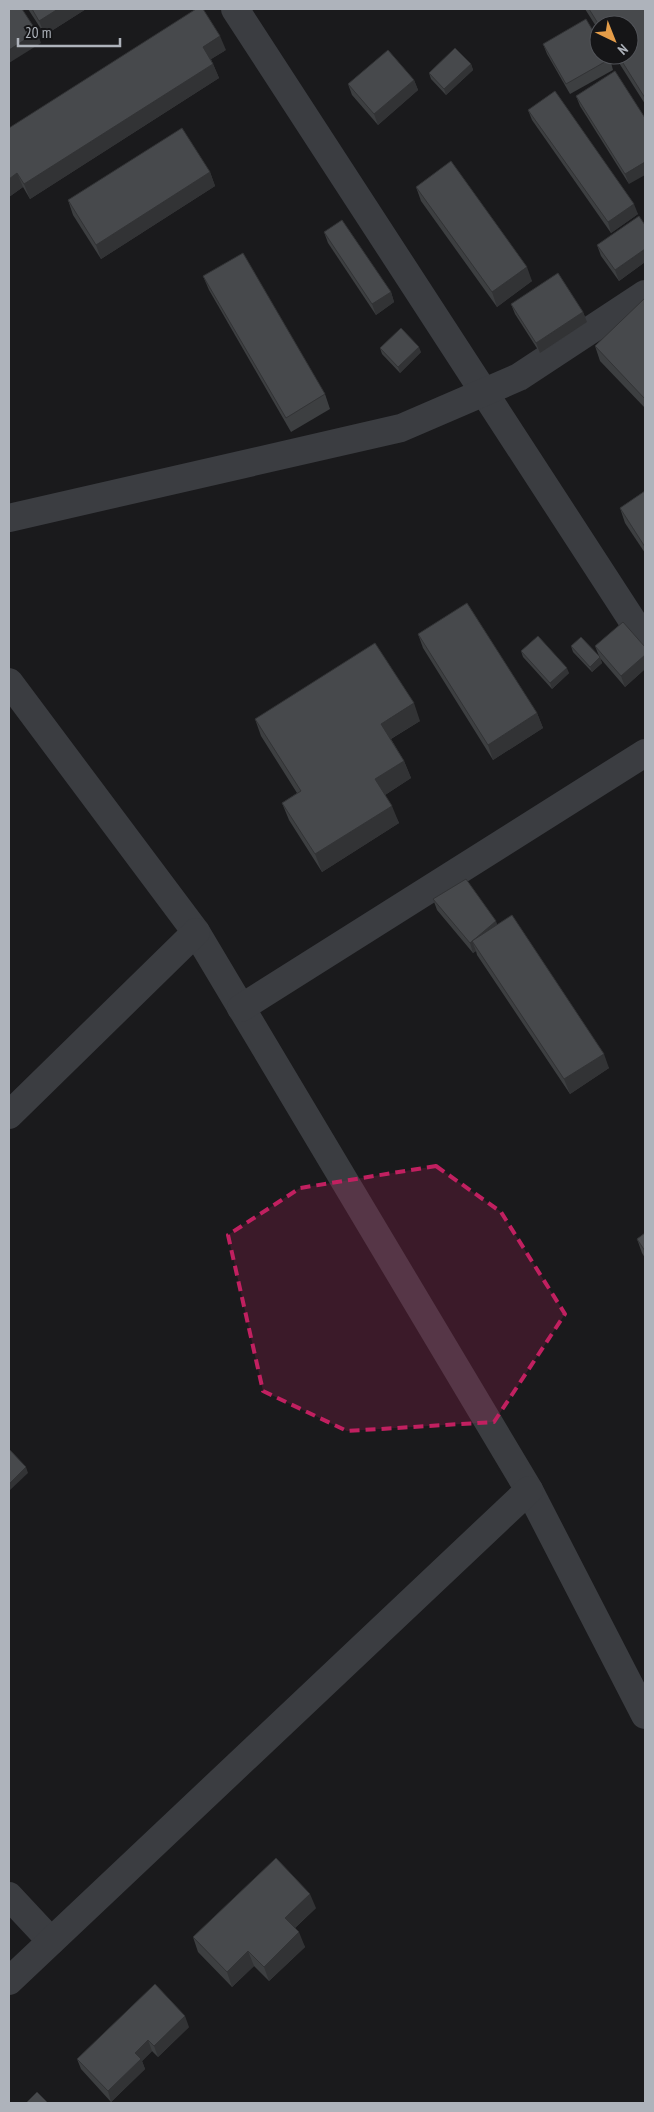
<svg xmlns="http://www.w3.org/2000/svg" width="654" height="2112" font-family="'PT Sans Narrow',sans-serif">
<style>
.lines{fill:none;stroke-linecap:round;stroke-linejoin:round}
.street{stroke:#3b3d41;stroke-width:28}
.wall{fill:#3d3f41}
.shaded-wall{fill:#323335}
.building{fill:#47494c;stroke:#323335}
.marked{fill:#c12060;fill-opacity:0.2;stroke:#c12060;stroke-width:4;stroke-dasharray:10 6;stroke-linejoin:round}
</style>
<rect width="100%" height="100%" fill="#1a1a1c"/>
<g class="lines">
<!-- street -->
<g class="street">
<path d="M 235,9 L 645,640"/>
<path d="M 9,518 L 401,428 L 519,377 L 645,294"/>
<path d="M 9,682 L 196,932 L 529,1490 L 645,1715"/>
<path d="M 241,1008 L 645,753"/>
<path d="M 9,1115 L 196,932"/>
<path d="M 9,1896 L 51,1941"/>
<path d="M 9,1981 L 529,1490"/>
</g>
</g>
<!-- wall -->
<g class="wall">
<path d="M 28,9 L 86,9 L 45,35 Z"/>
<path d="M 585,9 L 645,9 L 645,104 L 614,55 L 629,55 L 599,25 L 599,31 Z"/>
<path d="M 543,44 L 610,59 L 613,70 L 570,94 L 547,54 Z"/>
<path d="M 226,50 L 211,59 L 213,64 L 219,78 L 30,199 L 23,187 L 9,197 L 9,128 Z"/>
<path d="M 471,64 L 473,70 L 446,95 L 431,79 L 429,73 Z"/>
<path d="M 615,71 L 629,184 L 580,106 L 576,96 Z"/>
<path d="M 414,80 L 418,90 L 378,125 L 352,95 L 348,84 Z"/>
<path d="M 528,110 L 638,214 L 611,233 L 532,120 Z"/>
<path d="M 210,172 L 215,186 L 101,259 L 73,215 L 68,200 Z"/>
<path d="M 416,187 L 532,281 L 497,307 L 421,201 Z"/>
<path d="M 645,225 L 645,262 L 619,281 L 601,256 L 597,245 Z"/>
<path d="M 324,232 L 391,292 L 394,302 L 376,315 L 328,243 Z"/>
<path d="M 203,276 L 325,394 L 330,409 L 291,432 L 209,290 Z"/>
<path d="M 645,298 L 645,408 L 600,361 L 595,346 Z"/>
<path d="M 511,304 L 583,312 L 587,322 L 540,353 L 515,314 Z"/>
<path d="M 380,348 L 421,352 L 400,373 L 382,354 Z"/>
<path d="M 645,491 L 645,553 L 625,523 L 620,508 Z"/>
<path d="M 418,634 L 537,713 L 543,728 L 493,760 L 423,648 Z"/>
<path d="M 571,646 L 599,656 L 595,646 L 645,647 L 645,669 L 625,687 L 600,658 L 602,663 L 592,672 L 573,652 Z"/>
<path d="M 521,651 L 569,673 L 552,689 L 523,657 Z"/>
<path d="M 255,719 L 420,721 L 391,739 L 404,761 L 411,778 L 385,795 L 399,823 L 322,872 L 289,820 L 282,803 L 297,793 L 261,736 Z"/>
<path d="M 433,899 L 497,924 L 609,1068 L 570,1094 L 477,955 L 476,951 L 473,953 L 437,910 Z"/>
<path d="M 645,1233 L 645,1258 L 642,1253 L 637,1239 Z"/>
<path d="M 316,1908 L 295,1928 L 305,1947 L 269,1981 L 254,1966 L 232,1987 L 198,1952 L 193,1937 Z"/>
<path d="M 189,2027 L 158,2057 L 152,2051 L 142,2061 L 145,2069 L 111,2102 L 81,2069 L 77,2059 Z"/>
</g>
<!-- shaded-wall -->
<g class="shaded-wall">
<path d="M 58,9 L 86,9 L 45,35 L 39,21 Z"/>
<path d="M 37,32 L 41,43 L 9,63 L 9,50 Z"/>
<path d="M 220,36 L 226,50 L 208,61 L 203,47 Z"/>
<path d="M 213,64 L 219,78 L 30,199 L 24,184 Z"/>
<path d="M 471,64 L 473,70 L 446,95 L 444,89 Z"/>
<path d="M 414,80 L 418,90 L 378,125 L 374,114 Z"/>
<path d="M 645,162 L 645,175 L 629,184 L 625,174 Z"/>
<path d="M 210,172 L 215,186 L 101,259 L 96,245 Z"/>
<path d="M 17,173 L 23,187 L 9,197 L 9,179 Z"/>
<path d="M 634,204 L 638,214 L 611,233 L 608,222 Z"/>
<path d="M 645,249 L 645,262 L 619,281 L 615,270 Z"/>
<path d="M 527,267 L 532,281 L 497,307 L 492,292 Z"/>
<path d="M 391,292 L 394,302 L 376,315 L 372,304 Z"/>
<path d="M 583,312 L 587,322 L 540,353 L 536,343 Z"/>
<path d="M 419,347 L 421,352 L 400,373 L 398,367 Z"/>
<path d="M 645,655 L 645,669 L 625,687 L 621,676 Z"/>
<path d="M 600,657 L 602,663 L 592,672 L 590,667 Z"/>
<path d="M 567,668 L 569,673 L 552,689 L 550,683 Z"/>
<path d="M 414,703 L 420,721 L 387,741 L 381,724 Z"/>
<path d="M 537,713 L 543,728 L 493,760 L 488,745 Z"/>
<path d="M 404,761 L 411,778 L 382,797 L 375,779 Z"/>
<path d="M 392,806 L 399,823 L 322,872 L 315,854 Z"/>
<path d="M 496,921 L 500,932 L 472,941 Z"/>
<path d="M 472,941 L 476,951 L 473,953 L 470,943 Z"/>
<path d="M 604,1054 L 609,1068 L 570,1094 L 564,1079 Z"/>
<path d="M 26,1467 L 28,1473 L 9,1491 L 9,1484 Z"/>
<path d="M 310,1894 L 316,1908 L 290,1932 L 285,1918 Z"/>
<path d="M 299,1932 L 305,1947 L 269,1981 L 264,1967 Z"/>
<path d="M 248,1951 L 254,1966 L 232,1987 L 227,1972 Z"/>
<path d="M 185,2016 L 189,2027 L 158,2057 L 154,2046 Z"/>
<path d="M 148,2040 L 152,2051 L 142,2061 L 145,2069 L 111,2102 L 108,2091 L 135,2053 Z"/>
</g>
<!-- building -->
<g class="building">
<path d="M 9,9 L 22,9 L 37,32 L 9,50 Z"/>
<path d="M 32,9 L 58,9 L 39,21 Z"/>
<path d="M 196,9 L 203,9 L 220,36 L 203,47 L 213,64 L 24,184 L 17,173 L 9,179 L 9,128 Z"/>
<path d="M 589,9 L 645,9 L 645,98 L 618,55 L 629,55 L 629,25 L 599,25 Z"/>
<path d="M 586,19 L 599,41 L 599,55 L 607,55 L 610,59 L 566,84 L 543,44 Z"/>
<path d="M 455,48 L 471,64 L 444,89 L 429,73 Z"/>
<path d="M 388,50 L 414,80 L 374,114 L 348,84 Z"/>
<path d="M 615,71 L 645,118 L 645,162 L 625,174 L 576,96 Z"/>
<path d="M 555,91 L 634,204 L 608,222 L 528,110 Z"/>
<path d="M 182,128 L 210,172 L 96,245 L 68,200 Z"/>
<path d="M 451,161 L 527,267 L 492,292 L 416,187 Z"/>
<path d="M 639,216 L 645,225 L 645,249 L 615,270 L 597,245 Z"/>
<path d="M 342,220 L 391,292 L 372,304 L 324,232 Z"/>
<path d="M 243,253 L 325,394 L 286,418 L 203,276 Z"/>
<path d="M 558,273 L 583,312 L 536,343 L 511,304 Z"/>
<path d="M 645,298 L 645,399 L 595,346 Z"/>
<path d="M 401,328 L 419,347 L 398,367 L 380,348 Z"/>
<path d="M 645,491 L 645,547 L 620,508 Z"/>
<path d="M 467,603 L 537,713 L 488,745 L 418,634 Z"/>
<path d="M 623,622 L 645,647 L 645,655 L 621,676 L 595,646 Z"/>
<path d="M 538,636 L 567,668 L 550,683 L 521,651 Z"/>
<path d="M 581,637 L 600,657 L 590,667 L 571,646 Z"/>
<path d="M 375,643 L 414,703 L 381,724 L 404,761 L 375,779 L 392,806 L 315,854 L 282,803 L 301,791 L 255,719 Z"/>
<path d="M 466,879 L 496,921 L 470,943 L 433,899 Z"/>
<path d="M 512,915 L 604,1054 L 564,1079 L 472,941 Z"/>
<path d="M 645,1233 L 645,1251 L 637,1239 Z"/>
<path d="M 9,1449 L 26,1467 L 9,1484 Z"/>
<path d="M 276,1858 L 310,1894 L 285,1918 L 299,1932 L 264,1967 L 248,1951 L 227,1972 L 193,1937 Z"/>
<path d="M 155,1984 L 185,2016 L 154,2046 L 148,2040 L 135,2053 L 141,2059 L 108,2091 L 77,2059 Z"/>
<path d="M 37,2092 L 48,2103 L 26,2103 Z"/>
</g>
<!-- marked area -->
<path class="marked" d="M 436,1166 L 501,1212 L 565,1314 L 494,1422 L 347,1431 L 263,1391 L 228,1235 L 300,1188 Z"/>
<!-- border -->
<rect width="654" height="2112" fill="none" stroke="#aeb3bb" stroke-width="20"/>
<!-- north arrow -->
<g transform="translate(614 40) rotate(137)"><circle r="24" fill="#151517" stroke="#525459"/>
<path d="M0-4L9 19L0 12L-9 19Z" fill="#e59d49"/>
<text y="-8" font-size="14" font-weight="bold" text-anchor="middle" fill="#aeb3bb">N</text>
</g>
<!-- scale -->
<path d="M18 38v8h102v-8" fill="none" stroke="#aeb3bb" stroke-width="2.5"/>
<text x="25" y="38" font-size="15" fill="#aeb3bb" stroke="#151517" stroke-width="4" paint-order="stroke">20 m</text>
</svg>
